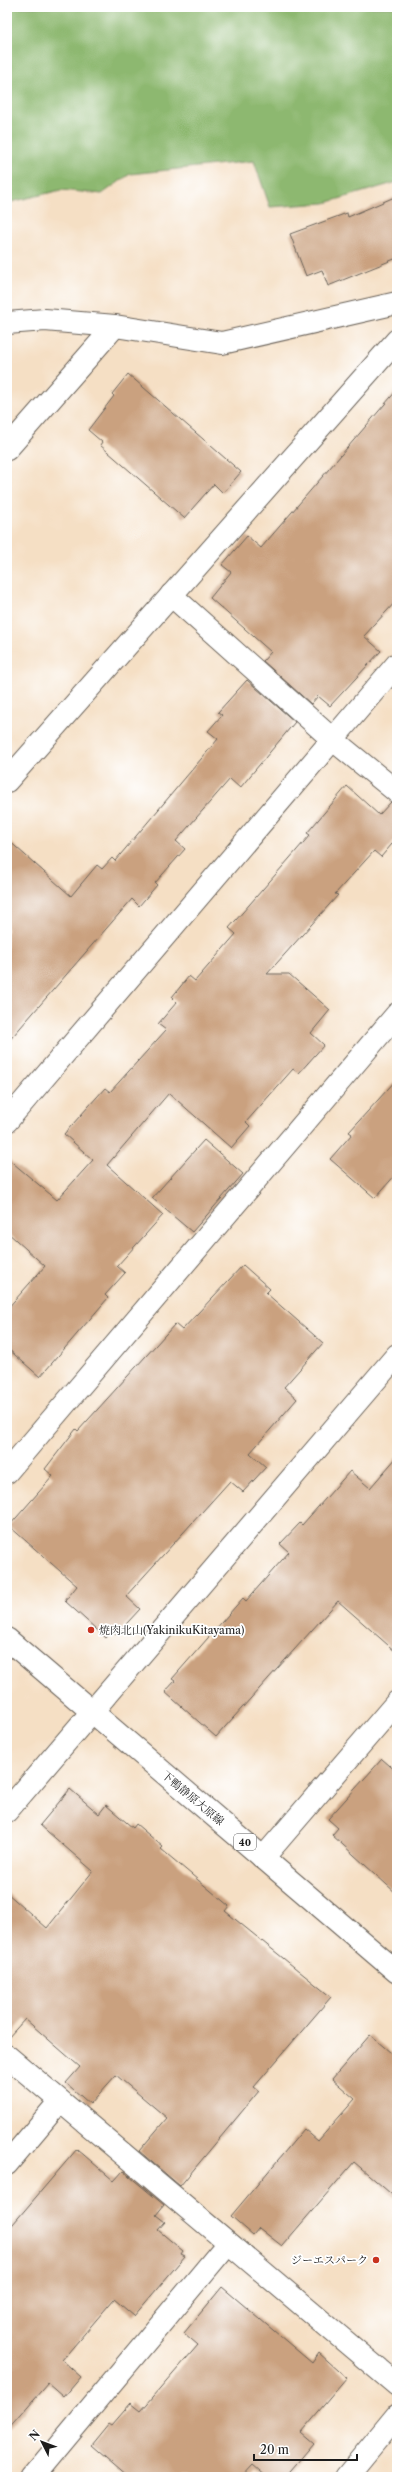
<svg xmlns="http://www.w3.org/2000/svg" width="404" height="2484" font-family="'Libre Caslon Text','Noto Serif JP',serif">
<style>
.forest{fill:#8db86f;stroke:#546a46}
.building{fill:#caa17f}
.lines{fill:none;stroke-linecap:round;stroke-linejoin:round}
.minor-casing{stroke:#686057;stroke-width:24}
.tertiary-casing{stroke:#686057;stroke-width:24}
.primary-casing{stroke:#686057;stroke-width:24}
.minor{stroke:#fff;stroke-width:22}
.tertiary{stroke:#fff;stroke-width:22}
.primary{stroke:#fff;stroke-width:22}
.poi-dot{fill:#c8321e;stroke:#fff;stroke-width:1.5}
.labels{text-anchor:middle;stroke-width:3.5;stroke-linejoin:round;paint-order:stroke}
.shield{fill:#fff;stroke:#606060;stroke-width:1}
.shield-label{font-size:10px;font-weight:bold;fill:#1c1c1c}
.poi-label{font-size:11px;fill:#1c1c1c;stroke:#fff;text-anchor:start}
.street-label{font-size:11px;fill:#1c1c1c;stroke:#fff}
</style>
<rect width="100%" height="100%" fill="#fff"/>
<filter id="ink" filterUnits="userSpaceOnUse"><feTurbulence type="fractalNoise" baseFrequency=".025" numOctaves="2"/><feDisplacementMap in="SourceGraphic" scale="8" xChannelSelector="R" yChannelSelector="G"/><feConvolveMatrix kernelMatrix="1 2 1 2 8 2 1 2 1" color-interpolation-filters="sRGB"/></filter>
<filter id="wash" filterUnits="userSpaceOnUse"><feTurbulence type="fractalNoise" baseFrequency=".012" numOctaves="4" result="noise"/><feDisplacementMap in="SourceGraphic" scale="16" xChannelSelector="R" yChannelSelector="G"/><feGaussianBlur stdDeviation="0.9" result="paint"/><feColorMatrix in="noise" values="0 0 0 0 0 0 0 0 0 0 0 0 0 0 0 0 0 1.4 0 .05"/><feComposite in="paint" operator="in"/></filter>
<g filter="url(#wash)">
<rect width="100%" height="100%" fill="#f5dfc4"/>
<!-- forest -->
<path class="forest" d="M 7,7 L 397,7 L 397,182 L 325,203 L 270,207 L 254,161 L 130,174 L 102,194 L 61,190 L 7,203 Z"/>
<g id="blocks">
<!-- building -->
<g class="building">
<path d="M 397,196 L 397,258 L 328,286 L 322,270 L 306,276 L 290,234 L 347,213 L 348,217 Z"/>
<path d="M 128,374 L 241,472 L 223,493 L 214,484 L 184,518 L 100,445 L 102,442 L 88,430 L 114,396 L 112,394 Z"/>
<path d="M 397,390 L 397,600 L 364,636 L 381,651 L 330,706 L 318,696 L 311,704 L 263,661 L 271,652 L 210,598 L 231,572 L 222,565 L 247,536 L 261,548 Z"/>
<path d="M 247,680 L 295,722 L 240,788 L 230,779 L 176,841 L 185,849 L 155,883 L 157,885 L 139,906 L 132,899 L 7,1043 L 7,839 L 71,896 L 97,865 L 102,869 L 112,858 L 115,861 L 218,739 L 208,731 L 222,715 L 218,712 Z"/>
<path d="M 347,786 L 379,815 L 391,802 L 397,804 L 397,838 L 381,857 L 374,851 L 335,894 L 338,895 L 267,974 L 289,974 L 330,1010 L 311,1033 L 324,1045 L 299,1073 L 293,1069 L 246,1122 L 250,1126 L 231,1148 L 169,1093 L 107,1165 L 163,1215 L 117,1266 L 125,1273 L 105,1295 L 108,1298 L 40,1377 L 7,1348 L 7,1309 L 45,1266 L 7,1232 L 7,1158 L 57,1200 L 93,1160 L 64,1134 L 105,1088 L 110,1092 L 166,1030 L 158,1024 L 177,1002 L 172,997 L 189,976 L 195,981 L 236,934 L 229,928 L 310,835 L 307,833 Z"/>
<path d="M 397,1079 L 397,1173 L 375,1198 L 330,1159 L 352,1134 L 349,1132 Z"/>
<path d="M 204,1140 L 243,1174 L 192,1232 L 152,1198 Z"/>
<path d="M 243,1265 L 270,1289 L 266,1293 L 323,1343 L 284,1387 L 297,1399 L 250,1453 L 266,1467 L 243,1492 L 230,1481 L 126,1596 L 140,1609 L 116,1635 L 112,1631 L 106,1638 L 65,1601 L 77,1586 L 9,1526 L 53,1476 L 45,1469 L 76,1429 L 78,1431 L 175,1324 L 182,1330 Z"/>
<path d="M 397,1457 L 397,1653 L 338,1601 L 216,1737 L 165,1692 L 175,1681 L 172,1679 L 243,1598 L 246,1601 L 289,1552 L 280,1544 L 300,1523 L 302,1525 L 350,1471 L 370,1488 Z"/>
<path d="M 382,1759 L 397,1772 L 397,1894 L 332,1835 L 338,1828 L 328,1819 Z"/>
<path d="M 70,1789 L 99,1814 L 106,1805 L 133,1828 L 136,1824 L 163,1847 L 161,1849 L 229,1906 L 225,1911 L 331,1997 L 254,2087 L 259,2091 L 180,2186 L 139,2151 L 167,2118 L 116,2075 L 90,2104 L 66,2083 L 80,2067 L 25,2019 L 7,2039 L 7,1893 L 47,1928 L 93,1871 L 40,1825 Z"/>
<path d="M 370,2035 L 397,2058 L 397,2199 L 354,2162 L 282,2246 L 259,2228 L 253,2235 L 231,2216 L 304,2129 L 318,2141 L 355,2099 L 332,2079 Z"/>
<path d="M 77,2149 L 114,2181 L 123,2171 L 164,2205 L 156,2215 L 165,2222 L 158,2230 L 183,2251 L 181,2254 L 185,2256 L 134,2316 L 114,2299 L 62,2360 L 81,2377 L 64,2397 L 48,2383 L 7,2430 L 7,2231 Z"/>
<path d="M 222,2287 L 312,2363 L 319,2353 L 347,2378 L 301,2432 L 314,2443 L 285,2477 L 267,2477 L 253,2465 L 242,2477 L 128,2477 L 91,2445 L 109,2423 L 112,2425 L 131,2403 L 141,2411 L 198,2345 L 184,2333 Z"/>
</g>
</g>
</g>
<g filter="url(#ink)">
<use href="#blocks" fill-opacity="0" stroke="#686057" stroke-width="1"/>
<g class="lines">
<!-- minor casing -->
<g class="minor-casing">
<g id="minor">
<path d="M 7,323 L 45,320 L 115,326 L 222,343 L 397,303"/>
<path d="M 7,449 L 115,326"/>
<path d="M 171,595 L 332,739 L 397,792"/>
<path d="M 7,781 L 397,340"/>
<path d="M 7,1121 L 397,664"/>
<path d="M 7,1472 L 397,1014"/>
<path d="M 263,1858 L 397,1702"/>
<path d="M 7,2056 L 397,2385"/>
<path d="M 7,2164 L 60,2101"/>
<path d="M 33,2477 L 228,2243"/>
<path d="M 346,2477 L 397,2415"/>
</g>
</g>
<!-- tertiary casing -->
<g class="tertiary-casing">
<path id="tertiary" d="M 7,1811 L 397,1355"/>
</g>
<!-- primary casing -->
<g class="primary-casing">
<path id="primary" d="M 7,1639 L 397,1972"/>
</g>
<!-- minor -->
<use href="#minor" class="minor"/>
<!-- tertiary -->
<use href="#tertiary" class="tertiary"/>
<!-- primary -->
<use href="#primary" class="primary"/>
</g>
</g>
<!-- markers -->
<g class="poi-dot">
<circle cx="91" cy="1630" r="4"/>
<circle cx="376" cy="2260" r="4"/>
</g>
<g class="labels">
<!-- shield labels -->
<rect class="shield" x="234" y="1834" width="22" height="16" rx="3"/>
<g class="shield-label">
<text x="245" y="1846">40</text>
</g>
<!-- poi labels -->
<g class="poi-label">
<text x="99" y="1634">焼肉北山(YakinikuKitayama)</text>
<text x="368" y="2264" text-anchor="end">ジーエスパーク</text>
</g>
<!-- street labels -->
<g class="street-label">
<text transform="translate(193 1798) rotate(40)" y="4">下鴨静原大原線</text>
</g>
</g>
<!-- margin -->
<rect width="404" height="2484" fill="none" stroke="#fff" stroke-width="24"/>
<!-- north arrow -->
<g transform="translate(42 2442) rotate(312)" stroke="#ffffff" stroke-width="3" paint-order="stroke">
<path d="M0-3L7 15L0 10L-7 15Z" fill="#1c1c1c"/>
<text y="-6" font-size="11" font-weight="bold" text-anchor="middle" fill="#1c1c1c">N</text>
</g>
<!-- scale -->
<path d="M254 2454v6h103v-6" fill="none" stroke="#1c1c1c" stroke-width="2"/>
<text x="260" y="2454" font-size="12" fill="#1c1c1c" stroke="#ffffff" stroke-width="3" paint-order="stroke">20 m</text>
</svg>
